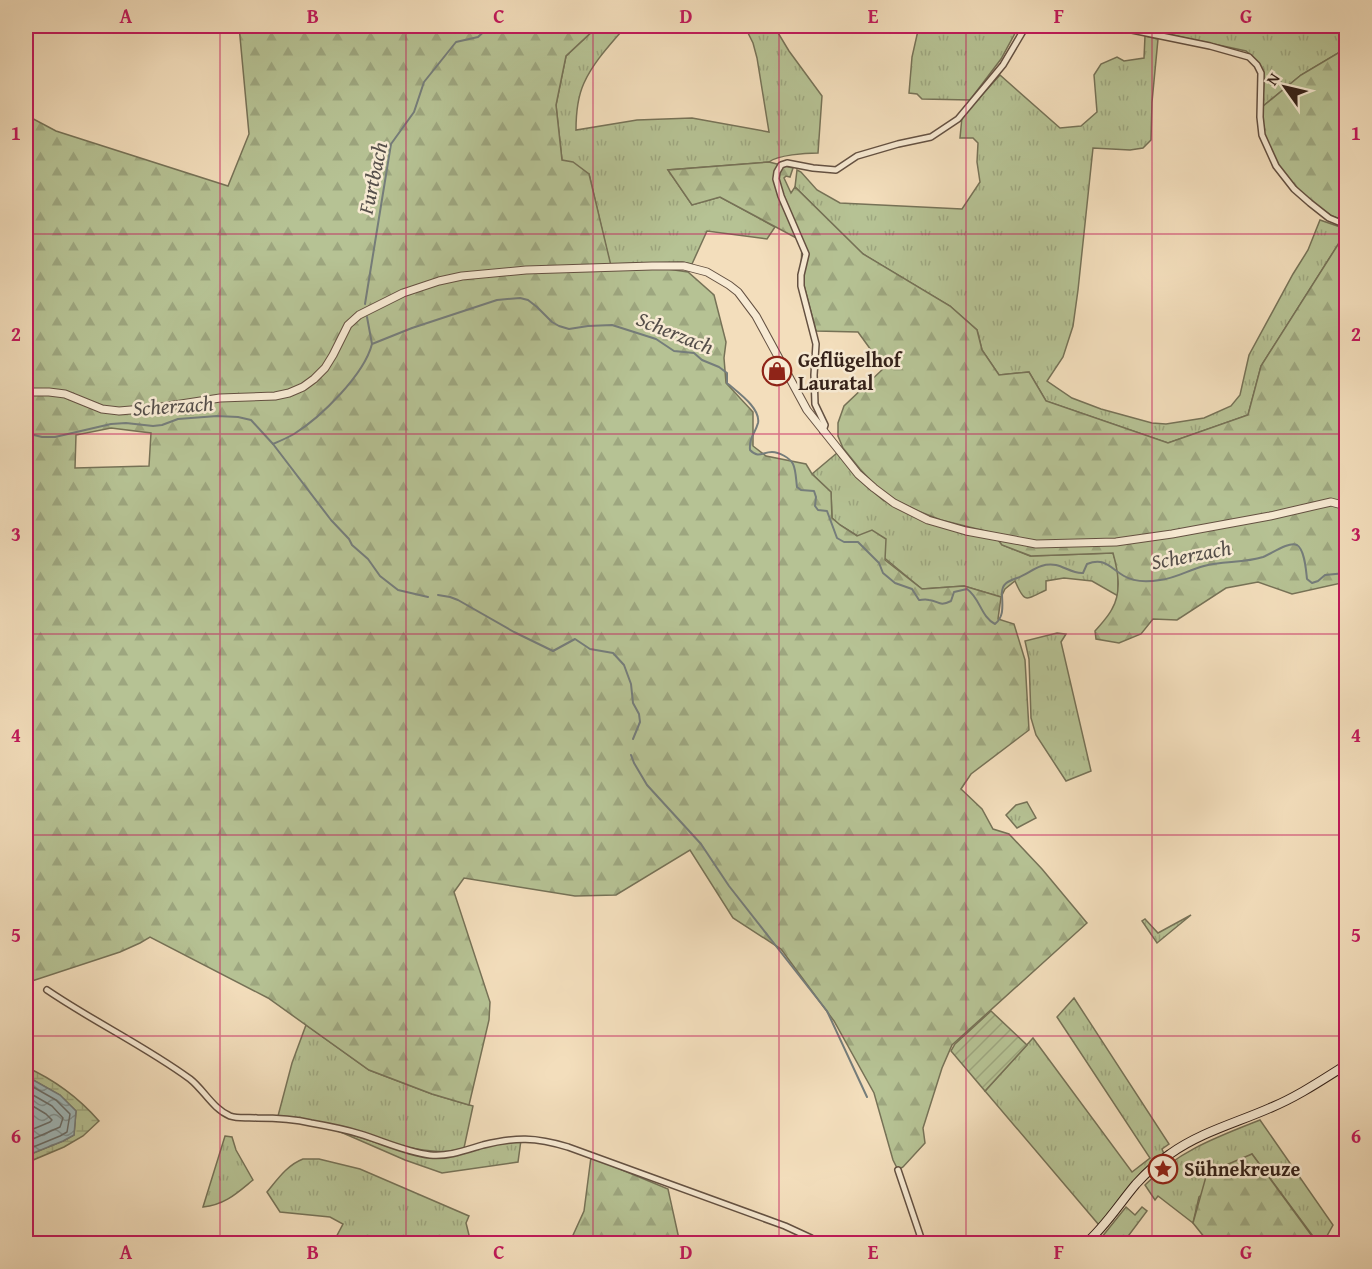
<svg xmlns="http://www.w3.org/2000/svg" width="1372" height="1269" font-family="'Gentium Book Plus',serif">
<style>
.grass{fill:url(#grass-tufts);stroke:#767257;stroke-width:1.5}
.forest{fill:url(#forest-firs);stroke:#767257;stroke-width:1.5;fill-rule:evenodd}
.wetland{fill:url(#wetland-marsh);stroke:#767257;stroke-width:1.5}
.garden{fill:url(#garden-furrows);stroke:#767257;stroke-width:1.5}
.water{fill:url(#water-waves);stroke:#757d7b;stroke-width:1.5}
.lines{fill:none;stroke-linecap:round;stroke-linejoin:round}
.shore{stroke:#6a6e6a;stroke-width:1.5}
.stream{stroke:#757d7b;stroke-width:2}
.minor-casing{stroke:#645142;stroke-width:8}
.tertiary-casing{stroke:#645142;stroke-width:9}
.secondary-casing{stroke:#35221a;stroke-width:10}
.minor{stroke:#f7ead3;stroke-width:5}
.tertiary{stroke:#f7ead3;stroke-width:7}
.secondary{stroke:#f7ead3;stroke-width:8}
.grid{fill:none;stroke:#c2185b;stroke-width:1.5;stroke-opacity:0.55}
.labels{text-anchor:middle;stroke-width:5;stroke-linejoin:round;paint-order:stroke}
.poi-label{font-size:20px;font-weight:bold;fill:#35221a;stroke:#f7ead3;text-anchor:start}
.water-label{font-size:21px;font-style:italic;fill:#554f4a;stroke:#f7ead3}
.neatline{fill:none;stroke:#c2185b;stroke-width:2}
.grid-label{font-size:20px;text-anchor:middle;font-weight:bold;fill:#c2185b}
</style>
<defs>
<pattern id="grass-tufts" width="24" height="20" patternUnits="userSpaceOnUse" patternTransform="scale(1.5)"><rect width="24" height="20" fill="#b6c294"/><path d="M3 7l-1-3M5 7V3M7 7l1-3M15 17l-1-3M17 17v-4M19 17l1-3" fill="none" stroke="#9da67f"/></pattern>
<pattern id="forest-firs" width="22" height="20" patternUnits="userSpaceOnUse" patternTransform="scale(1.5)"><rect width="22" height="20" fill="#b6c294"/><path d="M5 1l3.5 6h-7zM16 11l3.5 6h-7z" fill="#9da67f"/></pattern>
<pattern id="wetland-marsh" width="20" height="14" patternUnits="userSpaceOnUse" patternTransform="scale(1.5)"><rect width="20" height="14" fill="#b6c294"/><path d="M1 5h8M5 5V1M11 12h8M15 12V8" fill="none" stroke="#9da67f"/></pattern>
<pattern id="garden-furrows" width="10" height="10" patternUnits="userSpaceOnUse" patternTransform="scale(1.5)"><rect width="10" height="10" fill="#b6c294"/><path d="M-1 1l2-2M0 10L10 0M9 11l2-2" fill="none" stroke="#9da67f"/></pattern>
<pattern id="water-waves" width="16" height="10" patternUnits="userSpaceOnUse" patternTransform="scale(1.5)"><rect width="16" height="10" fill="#a0b9bb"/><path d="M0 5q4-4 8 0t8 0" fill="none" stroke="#839697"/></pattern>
</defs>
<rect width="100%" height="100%" fill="#f3debc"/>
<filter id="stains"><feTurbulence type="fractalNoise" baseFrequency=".00333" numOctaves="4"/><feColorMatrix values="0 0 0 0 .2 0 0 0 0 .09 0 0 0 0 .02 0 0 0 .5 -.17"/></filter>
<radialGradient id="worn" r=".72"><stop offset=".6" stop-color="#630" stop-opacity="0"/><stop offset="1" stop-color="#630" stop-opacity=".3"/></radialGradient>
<!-- grass -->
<g class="grass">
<path d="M 598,26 L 626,26 C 611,44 594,61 584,83 C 578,96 576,115 576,130 L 637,120 L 692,118 L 769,132 L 757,58 L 753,43 L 747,31 L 741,26 L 774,26 L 789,51 L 822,96 L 818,153 C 805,153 778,155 769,162 L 668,170 L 692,205 L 720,197 L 775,227 L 767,239 L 707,231 L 692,264 L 682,262 L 610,264 L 589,174 L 562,160 L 556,105 L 566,56 Z"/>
<path d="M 919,26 L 1019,26 L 1001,59 L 970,100 L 922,99 L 917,94 L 909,93 L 912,57 Z"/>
<path d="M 1174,26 L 1346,26 L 1346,43 L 1340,52 L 1301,75 L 1262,107 L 1264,84 L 1262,72 L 1257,61 L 1246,51 L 1172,35 Z"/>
<path d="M 1145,36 L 1158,39 L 1152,102 L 1151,140 L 1143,148 L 1130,150 L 1093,148 L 1078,290 L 1073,326 L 1063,357 L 1047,381 L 1072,398 L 1101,409 L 1152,423 L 1166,424 L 1204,418 L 1231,406 L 1240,395 L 1249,355 L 1293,274 L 1308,250 L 1320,220 L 1346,229 L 1346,232 L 1261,366 L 1248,415 L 1168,443 L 1046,401 L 1029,372 L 999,375 L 982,350 L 977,330 L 950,306 L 863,254 L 795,187 L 797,170 L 801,172 L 817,190 L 840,203 L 962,209 L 980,182 L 977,162 L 978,143 L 973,138 L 960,138 L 962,117 L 1000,75 L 1060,128 L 1081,126 L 1097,112 L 1094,75 L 1101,64 L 1117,57 L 1124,61 L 1144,58 Z"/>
<path d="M 837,453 L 862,482 L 884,501 L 892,498 L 941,520 L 993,533 L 1002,545 L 1030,556 L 1113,553 L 1118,569 L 1118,596 L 1092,581 L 1064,578 L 1046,581 L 1046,590 C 1025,600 1025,604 1015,581 L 1005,589 L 1001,597 L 964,586 L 922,589 L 858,536 L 840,525 L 832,518 L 831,492 L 812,474 Z"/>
<path d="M 1057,633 L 1066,634 L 1061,642 L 1091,771 L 1066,781 L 1036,735 L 1031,718 L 1029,659 L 1025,641 Z"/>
<path d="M 1027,802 L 1036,818 L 1017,828 L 1006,815 L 1016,805 Z"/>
<path d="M 1191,915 L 1157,943 L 1142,921 L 1145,919 L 1158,933 Z"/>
<path d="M 1074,998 L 1169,1144 L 1162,1149 L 1164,1154 L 1144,1171 L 1123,1194 L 1099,1225 L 985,1091 L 1033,1038 L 1132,1172 L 1150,1158 L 1057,1017 Z"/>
<path d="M 306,1025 L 369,1070 L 432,1094 L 473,1106 L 464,1148 C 444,1154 427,1151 406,1147 L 278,1116 L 292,1063 Z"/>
<path d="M 1260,1120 L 1333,1225 L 1323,1243 L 1318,1243 L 1252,1154 L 1199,1197 L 1193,1223 L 1158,1196 L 1155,1200 L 1145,1185 C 1178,1151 1217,1137 1260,1120 Z"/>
<path d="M 336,1130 L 419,1156 L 438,1158 L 450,1156 L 488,1145 L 521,1140 L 518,1162 L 442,1173 L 405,1160 Z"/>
<path d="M 225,1136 L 232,1137 L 236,1150 L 253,1180 C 237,1193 225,1205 203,1207 Z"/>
<path d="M 303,1159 L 319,1159 L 360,1169 L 469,1216 L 466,1223 L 471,1243 L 333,1243 L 343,1224 L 330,1217 L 280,1212 L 267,1192 C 277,1180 287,1165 303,1159 Z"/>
<path d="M 1126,1207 L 1135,1215 L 1142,1207 L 1147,1211 L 1123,1243 L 1097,1243 Z"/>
</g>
<!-- forest -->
<g class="forest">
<path d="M 239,26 L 598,26 L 566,56 L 556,105 L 562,160 L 573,162 L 589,174 L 612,270 L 654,267 L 688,272 L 714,295 L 726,342 L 724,358 L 726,383 L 753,412 L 753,446 L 766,456 L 806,464 L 812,474 L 831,492 L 832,518 L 840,525 L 857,536 L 872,530 L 886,539 L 885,560 L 922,589 L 964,586 L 1001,597 L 998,619 L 1014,624 L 1025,660 L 1029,730 L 971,774 L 961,789 L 982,809 L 993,829 L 1009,834 L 1042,869 L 1087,923 L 952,1045 L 942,1068 L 923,1128 L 925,1143 L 903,1167 L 898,1170 L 893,1160 L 874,1093 L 834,1021 L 781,949 L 733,918 L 690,850 L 616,895 L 575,896 L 464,878 L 454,892 L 490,1002 L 489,1020 L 469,1105 L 432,1094 L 369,1070 L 268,998 L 150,937 L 140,943 L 120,952 L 26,983 L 26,115 L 56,131 L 228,186 L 249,134 ZM 111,428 L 151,433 L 149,466 L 75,468 L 76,435 Z"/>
<path d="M 1346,43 L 1346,222 L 1332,216 L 1312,202 L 1286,178 L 1276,162 L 1264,137 L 1262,107 L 1301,75 L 1340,52 Z"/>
<path d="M 769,162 L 793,168 L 790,177 L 786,176 L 784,178 L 791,193 L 795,187 L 863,254 L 950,306 L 977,330 L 982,350 L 999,375 L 1029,372 L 1046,401 L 1168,443 L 1248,415 L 1261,366 L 1346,232 L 1346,582 L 1292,594 L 1258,582 L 1226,588 L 1177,620 L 1153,619 L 1141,634 L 1119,643 L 1096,639 L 1095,631 C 1101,624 1108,617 1112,609 C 1122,592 1118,571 1113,553 L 1031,556 L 1002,545 L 993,533 L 941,520 L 918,511 L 892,498 L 877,487 L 860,469 L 843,448 L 838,436 L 838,423 L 844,406 L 884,368 L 858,332 L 816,331 L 801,274 L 802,241 L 720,197 L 692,205 L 668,170 Z"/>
<path d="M 1252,1154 L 1317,1243 L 1318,1243 L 1209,1243 L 1193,1223 L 1207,1173 Z"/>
<path d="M 591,1157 L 668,1189 L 679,1239 L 681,1243 L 569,1244 L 584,1211 Z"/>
</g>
<!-- wetland -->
<path class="wetland" d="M 26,1067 C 55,1080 78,1097 99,1121 L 83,1136 L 64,1147 L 26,1163 L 26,1156 L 63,1141 L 74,1135 L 76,1111 L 60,1095 L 26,1076 Z"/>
<!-- garden -->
<path class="garden" d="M 991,1011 L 1027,1045 L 985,1091 L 951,1051 L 955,1044 Z"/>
<!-- water -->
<path class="water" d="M 26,1076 L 60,1095 L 76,1111 L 74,1135 L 63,1141 L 26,1156 Z"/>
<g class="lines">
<!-- shore -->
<g class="shore">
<path d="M 26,1083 L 56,1100 L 70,1114 L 67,1132 L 60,1136 L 26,1150"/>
<path d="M 26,1091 L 52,1106 L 63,1118 L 60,1127 L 26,1142"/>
<path d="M 26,1102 L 46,1114 L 52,1120 L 50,1122 L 26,1132"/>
</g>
<!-- stream -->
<g class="stream">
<path d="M 365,304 L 391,144 L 414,112 L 424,82 L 456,42 L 478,37 L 488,28 L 489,26"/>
<path d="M 367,317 L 372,344"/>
<path d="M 26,433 L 42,437 L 55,437 L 111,424 L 126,423 L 153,426 L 162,425 L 178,419 L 217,416 L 238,417 L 251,420 L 273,444 C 280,441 287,438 294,434 C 321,417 364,375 372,344 L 412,328 L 497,300 L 520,298 L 528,300 L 537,307 L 552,322 L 559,326 L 569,329 L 588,326 L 612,325 L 656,339 L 674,351 L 694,353 L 702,360 L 719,367 L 727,373 L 727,383 C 737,392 761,408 758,423 C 755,434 749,437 750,450 C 759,459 762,452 772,452 C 779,452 790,458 793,464 C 796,470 796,480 797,487 L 801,490 L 814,491 L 816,497 L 815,506 L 818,510 L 827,511 L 837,538 L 844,542 L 858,542 L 879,563 L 883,573 L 895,583 L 912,589 L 919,600 C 922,600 925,599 929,600 C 939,601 939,607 951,601 L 954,592 L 967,589 C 980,598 981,617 995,624 C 1005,616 1002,604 1002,593 C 1002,583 1009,581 1017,578 C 1031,573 1039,562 1056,565 C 1065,567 1074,574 1083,573 L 1087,564 C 1105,557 1110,568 1124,576 C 1134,582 1148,582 1160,580 C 1177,578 1188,570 1204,566 C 1223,561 1244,563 1263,557 C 1271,554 1289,541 1297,545 C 1305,550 1306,571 1307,579 L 1312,583 L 1318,581 L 1325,575 L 1346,573"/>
<path d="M 273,444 L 331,520 L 349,539 L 352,545 L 368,559 L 380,576 L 398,590 L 428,597"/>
<path d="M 438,595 L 450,597 L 458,600 L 514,632 L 553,651 L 575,639 L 590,649 L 613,653 L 624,665 L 631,684 L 633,703 L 639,714 L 640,722 L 633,739"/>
<path d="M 631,755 L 634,763 L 647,785 L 701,844 L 729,886 L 827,1011 L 867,1097"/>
</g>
<!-- minor casing -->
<g class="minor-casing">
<g id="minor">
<path d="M 1077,26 L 1079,27 L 1098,26 L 1132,30 L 1210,46 L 1249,57 L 1257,65 L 1261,73 L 1260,117 L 1262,135 L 1276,166 L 1294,189 L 1310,203 L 1329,218 L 1346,225"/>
<path d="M 823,431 L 825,425 L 815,404 L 814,375 L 816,344 L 801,286 L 801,275 L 806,254 L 781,196 L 776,179 L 777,172 L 781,165 L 787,163 L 813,168 L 836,170 L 857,156 L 898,144 L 931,137 L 958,119 L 1003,65 L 1026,26"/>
<path d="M 47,990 C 94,1022 145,1046 190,1079 C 204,1090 213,1109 230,1116 C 239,1119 248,1117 257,1118 C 275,1118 294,1119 311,1123 C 328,1126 344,1129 360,1134 C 383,1141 406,1152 430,1155 C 448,1157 466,1150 483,1145 C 516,1137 535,1137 568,1147 L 785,1226 L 811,1238 L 818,1244"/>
<path d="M 898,1170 L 923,1244"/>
</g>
</g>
<!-- tertiary casing -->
<g class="tertiary-casing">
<path id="tertiary" d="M 26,392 L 49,392 L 65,394 L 102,409 L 119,411 L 155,408 L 220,398 L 275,396 L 289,393 L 303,387 L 314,379 L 325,368 L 333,355 L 348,325 L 359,315 L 403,293 L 439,281 L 462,276 L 526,270 L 652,266 L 684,266 L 707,272 L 729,285 L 738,292 L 756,316 L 807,410 L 858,474 L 874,488 L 894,503 L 928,520 L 966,531 L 1036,544 L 1116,542 L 1172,534 L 1270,516 L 1331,502 L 1346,506"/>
</g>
<!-- secondary casing -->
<g class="secondary-casing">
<path id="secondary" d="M 1085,1244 C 1105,1227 1119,1204 1136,1184 C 1146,1173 1158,1162 1170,1154 C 1201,1132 1236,1123 1270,1108 C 1297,1097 1322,1080 1346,1065"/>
</g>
<!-- minor -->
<use href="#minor" class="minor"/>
<!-- tertiary -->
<use href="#tertiary" class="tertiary"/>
<!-- secondary -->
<use href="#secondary" class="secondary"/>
</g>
<!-- grid -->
<path class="grid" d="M 220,26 L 220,1244M 406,26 L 406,1244M 593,26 L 593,1244M 779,26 L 779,1244M 966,26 L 966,1244M 1152,26 L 1152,1244M 26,234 L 1346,234M 26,434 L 1346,434M 26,634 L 1346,634M 26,835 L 1346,835M 26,1036 L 1346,1036"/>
<!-- icons -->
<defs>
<g id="shop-ring" transform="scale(1.5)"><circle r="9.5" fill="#f7ead3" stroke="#8f2418" stroke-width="1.5"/><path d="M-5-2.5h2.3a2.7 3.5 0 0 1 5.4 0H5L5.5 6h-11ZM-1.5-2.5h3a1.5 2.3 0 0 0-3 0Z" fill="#8f2418"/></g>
<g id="sight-ring" transform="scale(1.5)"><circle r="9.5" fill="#f7ead3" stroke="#8f2418" stroke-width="1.5"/><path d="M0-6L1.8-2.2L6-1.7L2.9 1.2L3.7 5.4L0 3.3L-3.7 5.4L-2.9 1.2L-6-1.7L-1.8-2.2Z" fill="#8f2418"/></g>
</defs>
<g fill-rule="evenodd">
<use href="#shop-ring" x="777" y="371"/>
<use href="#sight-ring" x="1163" y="1169"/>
</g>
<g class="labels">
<!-- poi labels -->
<g class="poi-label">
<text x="798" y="367">Geflügelhof<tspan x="798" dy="23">Lauratal</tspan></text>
<text x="1184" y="1176">Sühnekreuze</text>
</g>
<!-- water labels -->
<g class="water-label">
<text transform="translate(373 178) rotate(-78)" y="7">Furtbach</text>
<text transform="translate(675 333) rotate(22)" y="7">Scherzach</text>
<text transform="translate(173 406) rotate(-4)" y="7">Scherzach</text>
<text transform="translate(1191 555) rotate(-11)" y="7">Scherzach</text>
</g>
</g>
<!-- margin -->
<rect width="1372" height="1269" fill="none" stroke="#f3debc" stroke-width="66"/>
<!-- north arrow -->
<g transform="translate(1285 87) rotate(304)" stroke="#f7ead3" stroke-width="4.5" paint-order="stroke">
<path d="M0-4.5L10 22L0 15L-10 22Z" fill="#35221a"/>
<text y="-9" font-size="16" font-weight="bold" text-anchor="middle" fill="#35221a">N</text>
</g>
<rect x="33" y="33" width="1306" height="1203" class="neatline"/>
<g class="grid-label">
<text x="126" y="23">A</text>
<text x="313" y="23">B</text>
<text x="499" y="23">C</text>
<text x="686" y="23">D</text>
<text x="873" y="23">E</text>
<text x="1059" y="23">F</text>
<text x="1246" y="23">G</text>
<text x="16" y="140">1</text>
<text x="1356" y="140">1</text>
<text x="16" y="341">2</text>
<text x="1356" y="341">2</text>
<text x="16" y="541">3</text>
<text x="1356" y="541">3</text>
<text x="16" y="742">4</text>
<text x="1356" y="742">4</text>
<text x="16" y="942">5</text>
<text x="1356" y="942">5</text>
<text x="16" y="1143">6</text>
<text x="1356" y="1143">6</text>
<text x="126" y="1259">A</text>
<text x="313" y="1259">B</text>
<text x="499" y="1259">C</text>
<text x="686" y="1259">D</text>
<text x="873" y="1259">E</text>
<text x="1059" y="1259">F</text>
<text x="1246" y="1259">G</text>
</g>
<rect width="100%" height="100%" filter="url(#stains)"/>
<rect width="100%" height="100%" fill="url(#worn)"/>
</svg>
